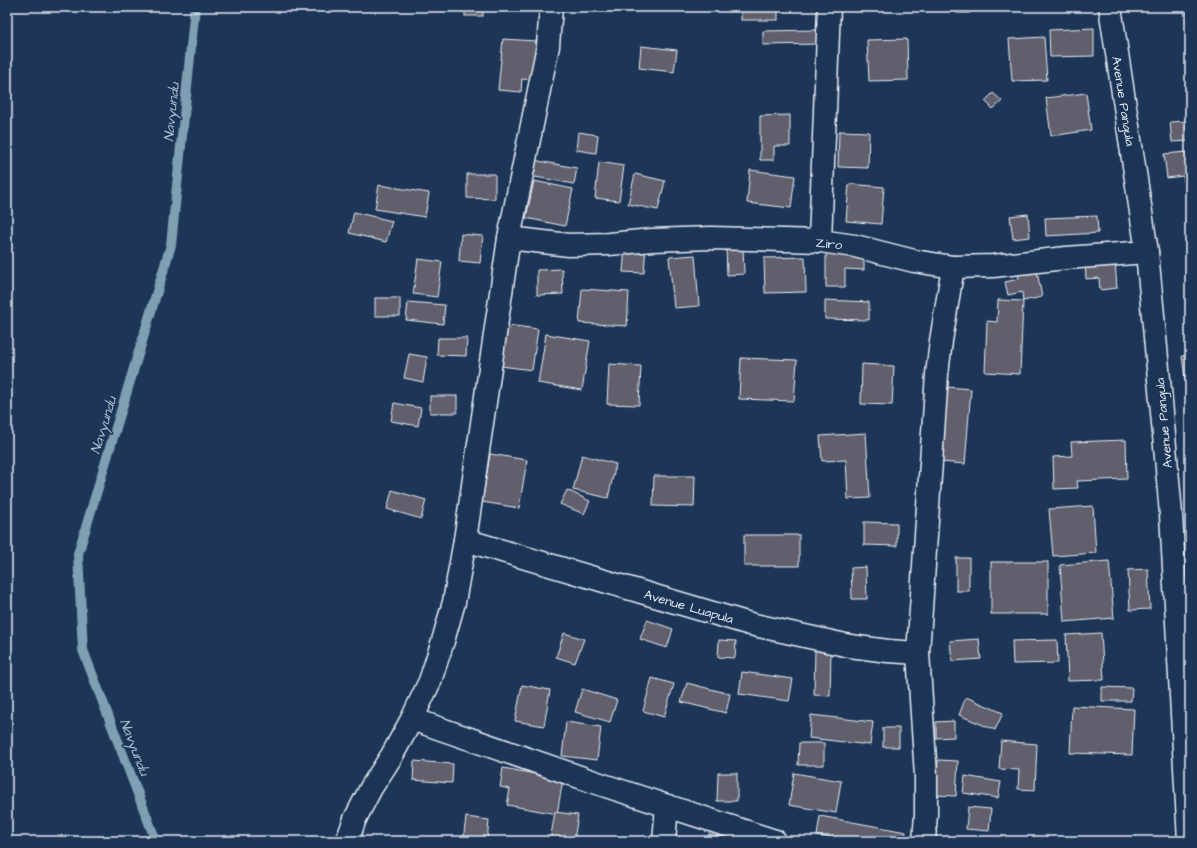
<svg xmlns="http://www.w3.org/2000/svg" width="1197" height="848" font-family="'Architects Daughter',sans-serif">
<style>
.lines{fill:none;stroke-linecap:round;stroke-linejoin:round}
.stream{stroke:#819fb2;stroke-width:10}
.building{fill:#625f6c;stroke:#e8f1f8}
.minor-casing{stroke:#e8f1f8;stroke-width:25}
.minor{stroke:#1d3557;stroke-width:22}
.labels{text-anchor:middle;stroke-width:3;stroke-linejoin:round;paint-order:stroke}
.street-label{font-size:13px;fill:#e8f1f8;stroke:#1d3557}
.water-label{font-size:14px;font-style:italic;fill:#acc1cf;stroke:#1d3557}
</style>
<rect width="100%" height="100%" fill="#1d3557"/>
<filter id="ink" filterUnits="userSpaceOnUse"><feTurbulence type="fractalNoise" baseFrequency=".025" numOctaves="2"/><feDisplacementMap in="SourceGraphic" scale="8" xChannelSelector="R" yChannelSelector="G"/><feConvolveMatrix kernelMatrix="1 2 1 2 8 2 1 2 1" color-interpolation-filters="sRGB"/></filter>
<g filter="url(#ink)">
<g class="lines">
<!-- stream -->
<path class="stream" d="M 156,841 L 83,650 L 78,554 L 171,245 L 195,7"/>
</g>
<!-- building -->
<g class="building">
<rect x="465" y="7" width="18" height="9"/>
<rect x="741" y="7" width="37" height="13"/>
<rect x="957" y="7" width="12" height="6"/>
<path d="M 1186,7 L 1190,7 L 1190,45 L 1189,45 Z"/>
<path d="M 1094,28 L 1094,56 L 1050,57 L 1049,30 Z"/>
<path d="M 819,30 L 820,44 L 763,45 L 763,31 Z"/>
<path d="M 1044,37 L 1047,80 L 1012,81 L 1009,39 Z"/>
<path d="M 503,39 L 536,41 L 533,80 L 522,79 L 521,92 L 498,90 Z"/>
<path d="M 907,39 L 908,80 L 869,81 L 867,40 Z"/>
<path d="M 641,46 L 677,50 L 674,72 L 639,68 Z"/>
<path d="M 993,93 L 1002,101 L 993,109 L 985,101 Z"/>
<path d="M 1086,93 L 1091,130 L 1051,136 L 1046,98 Z"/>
<path d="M 790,115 L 790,146 L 774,146 L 774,160 L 760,160 L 760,116 Z"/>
<path d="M 1190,121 L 1190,141 L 1172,142 L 1170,122 Z"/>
<path d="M 839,131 L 869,132 L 868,168 L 838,167 Z"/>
<path d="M 578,132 L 598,135 L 596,153 L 576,150 Z"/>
<path d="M 1187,152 L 1187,161 L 1190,161 L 1190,187 L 1185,187 L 1183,176 L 1167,178 L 1164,154 Z"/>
<path d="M 533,160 L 577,168 L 574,184 L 530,176 Z"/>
<path d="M 599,162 L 624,166 L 619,201 L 595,198 Z"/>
<path d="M 750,170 L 795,176 L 791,208 L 747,203 Z"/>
<path d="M 467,174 L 495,174 L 495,199 L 467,198 Z"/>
<path d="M 635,174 L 665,181 L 658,210 L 628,204 Z"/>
<path d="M 534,181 L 573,189 L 565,226 L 526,218 Z"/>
<path d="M 849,184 L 884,187 L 881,224 L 846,221 Z"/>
<path d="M 379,185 L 429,193 L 425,217 L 375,209 Z"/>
<path d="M 354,212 L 392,221 L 386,242 L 349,233 Z"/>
<path d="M 1028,214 L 1030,237 L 1013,239 L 1010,216 Z"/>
<path d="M 1097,216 L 1098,233 L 1046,236 L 1045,218 Z"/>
<path d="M 461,234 L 483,236 L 480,263 L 459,261 Z"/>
<path d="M 625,245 L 646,246 L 644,273 L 623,272 Z"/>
<path d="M 726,247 L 743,247 L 744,274 L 727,275 Z"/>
<path d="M 826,252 L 864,252 L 864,270 L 845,269 L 845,287 L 826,287 Z"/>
<path d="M 695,255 L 699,306 L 674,308 L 669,257 Z"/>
<path d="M 805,257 L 806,292 L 765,293 L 764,258 Z"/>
<path d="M 418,259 L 442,262 L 437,297 L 413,294 Z"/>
<path d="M 1115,261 L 1117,288 L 1100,290 L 1099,278 L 1086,279 L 1085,263 Z"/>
<path d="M 1036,266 L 1042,297 L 1023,301 L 1022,292 L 1008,295 L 1005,282 L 1019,279 L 1017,270 Z"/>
<path d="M 562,269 L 563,294 L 537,295 L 537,270 Z"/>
<path d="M 582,289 L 629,292 L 627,326 L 579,323 Z"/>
<rect x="375" y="298" width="25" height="18"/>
<path d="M 825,300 L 869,302 L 869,320 L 825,319 Z"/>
<path d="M 998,300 L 1023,301 L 1020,374 L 985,372 L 987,321 L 997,322 Z"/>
<path d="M 408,302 L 445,305 L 443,324 L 406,320 Z"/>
<path d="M 507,325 L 538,329 L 532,370 L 501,366 Z"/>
<path d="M 546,334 L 590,341 L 582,390 L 538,383 Z"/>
<path d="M 438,338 L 467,338 L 466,356 L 437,355 Z"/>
<path d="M 409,354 L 427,357 L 423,382 L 404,378 Z"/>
<path d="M 1190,354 L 1190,392 L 1187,393 L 1182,356 Z"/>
<path d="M 741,358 L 797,360 L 794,401 L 739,399 Z"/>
<path d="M 609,364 L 641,366 L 639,405 L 607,404 Z"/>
<path d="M 862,364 L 894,366 L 892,405 L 861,404 Z"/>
<path d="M 947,387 L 971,389 L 965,464 L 941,462 Z"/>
<rect x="430" y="396" width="27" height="17"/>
<path d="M 394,403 L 421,408 L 418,426 L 391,421 Z"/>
<path d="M 866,433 L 870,498 L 848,499 L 846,460 L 822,461 L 820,436 Z"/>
<path d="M 1126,440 L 1127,479 L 1077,481 L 1078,488 L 1054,489 L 1053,457 L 1072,456 L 1071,442 Z"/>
<path d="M 490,454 L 527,460 L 519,508 L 482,502 Z"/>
<path d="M 582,455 L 616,464 L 608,498 L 573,490 Z"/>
<path d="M 654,476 L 695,476 L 694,507 L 653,506 Z"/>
<path d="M 392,490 L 426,500 L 421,519 L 387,509 Z"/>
<path d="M 567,490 L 590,501 L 584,514 L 560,504 Z"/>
<path d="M 1093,506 L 1096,553 L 1053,556 L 1049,509 Z"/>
<path d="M 864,522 L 897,523 L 897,546 L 864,545 Z"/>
<rect x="744" y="535" width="55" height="31"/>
<rect x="956" y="558" width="13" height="33"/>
<path d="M 1109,561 L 1114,618 L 1064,622 L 1060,565 Z"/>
<rect x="991" y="562" width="57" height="52"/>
<path d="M 866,567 L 867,599 L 852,599 L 851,568 Z"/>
<path d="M 1148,569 L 1150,609 L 1130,610 L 1128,570 Z"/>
<path d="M 647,620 L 673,629 L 667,648 L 640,639 Z"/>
<path d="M 564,633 L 584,639 L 575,663 L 556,657 Z"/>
<path d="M 1101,633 L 1104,680 L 1068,681 L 1066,635 Z"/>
<path d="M 979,639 L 981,659 L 952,661 L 950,641 Z"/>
<path d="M 719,640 L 736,641 L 735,658 L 718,657 Z"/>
<path d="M 1057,640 L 1058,663 L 1013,664 L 1012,641 Z"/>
<path d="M 815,648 L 831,649 L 830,696 L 814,695 Z"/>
<path d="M 742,672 L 793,679 L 789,701 L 739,694 Z"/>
<path d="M 652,678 L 674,684 L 664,717 L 643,711 Z"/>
<path d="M 687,683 L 730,694 L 726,713 L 681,702 Z"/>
<path d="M 522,685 L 550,690 L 544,726 L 515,721 Z"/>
<path d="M 1102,687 L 1132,688 L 1131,701 L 1102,701 Z"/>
<path d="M 582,689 L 617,700 L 610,722 L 575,712 Z"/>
<path d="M 966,697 L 1003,713 L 995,730 L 959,715 Z"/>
<path d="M 1072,706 L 1134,709 L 1132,755 L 1070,753 Z"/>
<path d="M 811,715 L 873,722 L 870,745 L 809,738 Z"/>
<path d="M 954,721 L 954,737 L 936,738 L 936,722 Z"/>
<path d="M 566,722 L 601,727 L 597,760 L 562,756 Z"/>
<rect x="883" y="728" width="16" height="19"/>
<path d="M 1001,741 L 1037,744 L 1035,790 L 1018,789 L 1019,770 L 999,769 Z"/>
<path d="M 799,743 L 824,743 L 824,765 L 798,765 Z"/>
<path d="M 938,760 L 958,761 L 956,796 L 936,795 Z"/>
<path d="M 414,761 L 453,764 L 452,783 L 413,780 Z"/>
<path d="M 503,768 L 563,779 L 557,814 L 507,805 L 510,789 L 500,787 Z"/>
<path d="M 718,773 L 737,773 L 737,801 L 717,801 Z"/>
<path d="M 794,773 L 841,781 L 836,813 L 789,805 Z"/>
<path d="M 965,776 L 1001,782 L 998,798 L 963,793 Z"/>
<path d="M 968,807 L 991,809 L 989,831 L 966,829 Z"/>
<path d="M 555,812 L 578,815 L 574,841 L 550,841 Z"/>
<path d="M 820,816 L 906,832 L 905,841 L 846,841 L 817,836 Z"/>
<path d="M 466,817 L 489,820 L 487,841 L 463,841 Z"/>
<path d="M 709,834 L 732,841 L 707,841 Z"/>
</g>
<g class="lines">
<!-- minor casing -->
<g class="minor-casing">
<g id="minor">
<path d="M 1110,7 L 1147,252 L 1160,390 L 1171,514 L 1189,841"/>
<path d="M 509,238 L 569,245 L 609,244 L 652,240 L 711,238 L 820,241 L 855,246 L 914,261 L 953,267 L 993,266 L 1066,258 L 1147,252"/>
<path d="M 820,241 L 829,7"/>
<path d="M 465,540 L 750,624 L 850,646 L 888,651 L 918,653"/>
<path d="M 412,719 L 603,785 L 775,841"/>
<path d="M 347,841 L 355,819 L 371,788 L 391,757 L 412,719 L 430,681 L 443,641 L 454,602 L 465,540 L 509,238 L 548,46 L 551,7"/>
<path d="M 664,841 L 667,806"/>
<path d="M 924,841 L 926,814 L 926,776 L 918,653 L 937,374 L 941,341 L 953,267"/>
</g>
</g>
<!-- minor -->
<use href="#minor" class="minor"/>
</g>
</g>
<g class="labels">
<!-- street labels -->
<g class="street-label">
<text transform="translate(1124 101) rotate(81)" y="5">Avenue Pangula</text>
<text transform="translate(829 243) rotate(6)" y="5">Ziro</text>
<text transform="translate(1163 423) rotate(-95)" y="5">Avenue Pangula</text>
<text transform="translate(689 606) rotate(16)" y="5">Avenue Luapula</text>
</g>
<!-- water labels -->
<g class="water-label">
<text transform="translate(171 112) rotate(-84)" y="5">Navyundu</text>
<text transform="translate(103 425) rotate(-73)" y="5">Navyundu</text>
<text transform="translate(135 747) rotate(69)" y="5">Navyundu</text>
</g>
</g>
<!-- margin -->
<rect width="1197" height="848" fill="none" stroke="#1d3557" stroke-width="24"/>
<rect x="12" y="12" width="1173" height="824" fill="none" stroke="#e8f1f8" stroke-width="1.5" filter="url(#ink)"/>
</svg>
